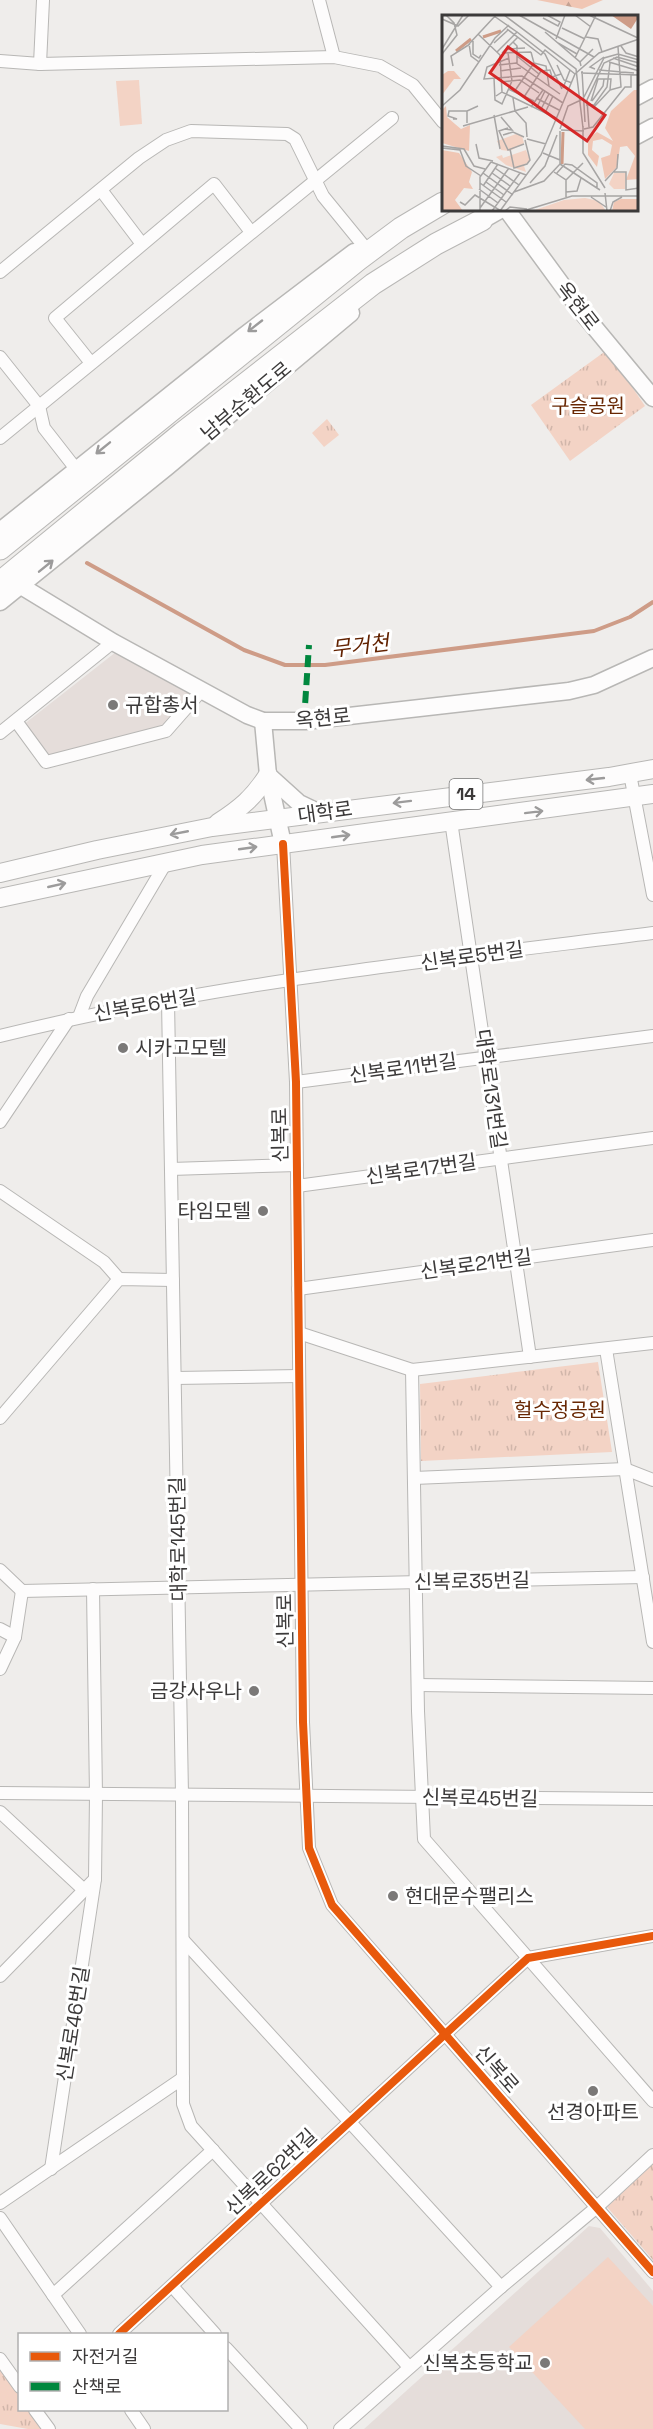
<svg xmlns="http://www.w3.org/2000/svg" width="653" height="2429" font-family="'Space Grotesk','Noto Sans KR',sans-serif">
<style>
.built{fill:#e5ddda}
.forest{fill:url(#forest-firs)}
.park{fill:url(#park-tufts)}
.garden{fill:#f3d3c5}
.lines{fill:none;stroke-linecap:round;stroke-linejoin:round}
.stream{stroke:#ce9c87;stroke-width:4}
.street-casing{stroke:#b8b7b5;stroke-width:14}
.secondary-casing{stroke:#b8b7b5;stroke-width:19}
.primary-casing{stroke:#b8b7b5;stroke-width:20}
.highway-casing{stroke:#b8b7b5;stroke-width:23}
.street{stroke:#fdfcfc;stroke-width:12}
.secondary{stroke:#fdfcfc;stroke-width:16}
.primary{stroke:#fdfcfc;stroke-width:18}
.highway{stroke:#fdfcfc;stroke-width:21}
.quiet{stroke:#00873e;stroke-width:6;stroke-dasharray:12 6;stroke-linecap:butt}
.cycleway-casing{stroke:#fff;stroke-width:11}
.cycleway{stroke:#e8590c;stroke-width:8}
.oneway{stroke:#9c9b9b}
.poi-dot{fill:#7b7978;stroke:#fff;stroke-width:2}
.labels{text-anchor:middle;stroke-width:6;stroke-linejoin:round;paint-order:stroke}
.shield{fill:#fff;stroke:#767575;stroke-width:1.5}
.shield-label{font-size:18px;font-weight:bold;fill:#3c3a3a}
.street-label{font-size:20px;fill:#3c3a3a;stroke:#fff}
.park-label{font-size:20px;fill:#682703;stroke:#fff}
.poi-label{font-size:20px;fill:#3c3a3a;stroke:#fff;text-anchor:start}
.water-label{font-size:21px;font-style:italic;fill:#622200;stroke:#fff}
.inset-river{fill:none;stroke:#ce9c87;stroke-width:3}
.inset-road{fill:none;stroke:#a7a5a4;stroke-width:1.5}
.view{fill:#d62828;fill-opacity:0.15;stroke:#d62828;stroke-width:3}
.inset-edge{fill:none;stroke:#3c3a3a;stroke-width:3}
</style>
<defs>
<pattern id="forest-firs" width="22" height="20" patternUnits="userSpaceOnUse" patternTransform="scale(1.5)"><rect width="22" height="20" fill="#f0c6b4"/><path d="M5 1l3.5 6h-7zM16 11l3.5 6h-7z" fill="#c4a293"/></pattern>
<pattern id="park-tufts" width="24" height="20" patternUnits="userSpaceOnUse" patternTransform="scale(1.5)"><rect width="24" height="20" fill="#f3d3c5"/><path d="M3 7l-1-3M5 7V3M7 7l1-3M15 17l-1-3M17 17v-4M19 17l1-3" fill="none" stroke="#d1b6aa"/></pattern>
</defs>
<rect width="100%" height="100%" fill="#efedeb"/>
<!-- built -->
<g class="built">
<path d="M 116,652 L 194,692 L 161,729 L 49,758 L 23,725 Z"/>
<path d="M 589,2226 L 600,2228 L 653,2291 L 653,2429 L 364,2429 Z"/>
</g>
<!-- forest -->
<path class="forest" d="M 537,0 L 603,0 L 582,9 Z"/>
<!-- park -->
<g class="park">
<path d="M 607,350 L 645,406 L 570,461 L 531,405 Z"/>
<path d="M 327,419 L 339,435 L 324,447 L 312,433 Z"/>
<path d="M 598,1362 L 612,1452 L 421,1461 L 420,1384 Z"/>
<path d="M 653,2164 L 653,2260 L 607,2207 Z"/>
<path d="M 0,2367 L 19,2396 L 20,2410 L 29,2410 L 42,2429 L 28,2429 L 0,2424 Z"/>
</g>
<!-- garden -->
<g class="garden">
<path d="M 139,80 L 142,124 L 120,126 L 116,81 Z"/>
<path d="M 608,2257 L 653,2306 L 653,2429 L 585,2429 L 509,2347 Z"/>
</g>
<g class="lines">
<!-- stream -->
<path class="stream" d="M 87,563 L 244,650 L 285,665 L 325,665 L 594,631 L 630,617 L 653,602"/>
<!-- street casing -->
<g class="street-casing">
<g id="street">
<path d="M 319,0 L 334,57"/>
<path d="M 0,61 L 40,64 L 334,57 L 380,66 L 413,85 L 443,122"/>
<path d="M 40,64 L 43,0"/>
<path d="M 101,190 L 142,244"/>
<path d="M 0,272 L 139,158 L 166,140 L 191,131 L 287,134 L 295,139 L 323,196 L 363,245"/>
<path d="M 0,357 L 39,406 L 44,428 L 76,469"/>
<path d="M 91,363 L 55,318 L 214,184 L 251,232"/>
<path d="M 0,438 L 392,118"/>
<path d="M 16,721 L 46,762 L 166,731 L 202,690"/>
<path d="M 0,733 L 113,642"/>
<path d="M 630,774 L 653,895"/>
<path d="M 451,821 L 530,1357"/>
<path d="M 283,844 L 296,1082 L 303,1722 L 309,1848 L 332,1905 L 653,2272"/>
<path d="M 168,1001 L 182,1795 L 183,2104 L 191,2126 L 409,2367"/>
<path d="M 79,1017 L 87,996 L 167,861"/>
<path d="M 0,1036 C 214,983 435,960 653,933"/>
<path d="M 296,1082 L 653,1036"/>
<path d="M 0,1122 L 69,1019"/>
<path d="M 171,1169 L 297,1165"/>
<path d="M 297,1186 L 653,1138"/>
<path d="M 0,1191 L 104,1262 L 119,1279"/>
<path d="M 298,1289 L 653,1240"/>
<path d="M 299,1333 L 412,1370 L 653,1343"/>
<path d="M 606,1349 L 653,1642"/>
<path d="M 412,1370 L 418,1711 L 424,1839 L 653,2101"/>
<path d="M 175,1378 L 299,1376"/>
<path d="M 0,1418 L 119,1279 L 173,1280"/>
<path d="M 414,1478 L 625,1469 L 653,1480"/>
<path d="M 0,1570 L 22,1591 L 643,1577"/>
<path d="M 0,1629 L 15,1637"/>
<path d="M 0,1669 L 15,1637 L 22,1591"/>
<path d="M 418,1685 L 653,1688"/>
<path d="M 0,1793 L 653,1799"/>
<path d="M 0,1812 L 84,1890"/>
<path d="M 183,1940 L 501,2287"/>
<path d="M 0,1976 L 95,1879"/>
<path d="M 51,2169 L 95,1879 L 96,1795 L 93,1589"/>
<path d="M 0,2203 L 183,2078"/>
<path d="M 0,2218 L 80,2334"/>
<path d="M 172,2286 L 215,2334"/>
<path d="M 53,2295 L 213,2150"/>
<path d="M 119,2334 L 528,1958 L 653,1936"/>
<path d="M 226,2348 L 301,2429"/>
<path d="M 0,2359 L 20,2387"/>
<path d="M 35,2410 L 49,2429"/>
<path d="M 131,2410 L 144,2429"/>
<path d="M 340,2429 L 501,2287 L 597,2207 L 653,2155"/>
</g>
</g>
<!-- secondary casing -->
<g class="secondary-casing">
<g id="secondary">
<path d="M 636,97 L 653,88"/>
<path d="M 636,136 L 653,127"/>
<path d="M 507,210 L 581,311 L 653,398"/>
<path d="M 472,226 L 500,210"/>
<path d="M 0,531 L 245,335 L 354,252"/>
<path d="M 21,586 L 113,642 L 247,715 L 263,721 L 305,721 L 569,691 L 594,685 L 653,658"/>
<path d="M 0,602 L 167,467 L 351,313"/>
<path d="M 263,721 L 268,775 L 283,844"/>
<path d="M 268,775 L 299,803 L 320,813"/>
</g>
</g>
<!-- primary casing -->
<g class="primary-casing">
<g id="primary">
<path d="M 218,823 C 241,808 253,798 268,775"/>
<path d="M 0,873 L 97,850 L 212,827 L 609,777 L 653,769"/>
<path d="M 0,898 L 202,855 L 653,794"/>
</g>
</g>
<!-- highway casing -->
<g class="highway-casing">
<g id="highway">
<path d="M 0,549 L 358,260 L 401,228 L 443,203"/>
<path d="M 0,582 L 182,433 L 373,284 L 436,244 L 482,220"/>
</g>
</g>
<!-- street -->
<use href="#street" class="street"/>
<!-- secondary -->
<use href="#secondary" class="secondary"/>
<!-- primary -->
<use href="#primary" class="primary"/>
<!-- highway -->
<use href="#highway" class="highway"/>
<!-- quiet -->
<path class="quiet" d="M 304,721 L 309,645"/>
<!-- cycleway casing -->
<g class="cycleway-casing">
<g id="cycleway">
<path d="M 283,844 L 296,1082 L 303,1722 L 309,1848 L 332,1905 L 653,2272"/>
<path d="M 119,2334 L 528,1958 L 653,1936"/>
</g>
</g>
<!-- cycleway -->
<use href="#cycleway" class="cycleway"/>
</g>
<!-- one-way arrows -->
<defs><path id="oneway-shaft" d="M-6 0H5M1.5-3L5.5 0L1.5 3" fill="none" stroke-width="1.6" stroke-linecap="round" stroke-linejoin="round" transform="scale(1.5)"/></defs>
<g class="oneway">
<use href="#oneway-shaft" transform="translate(255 326) rotate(142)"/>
<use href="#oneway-shaft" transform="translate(103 448) rotate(141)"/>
<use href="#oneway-shaft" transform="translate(46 566) rotate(-39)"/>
<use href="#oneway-shaft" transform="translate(595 779) rotate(174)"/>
<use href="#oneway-shaft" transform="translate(402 802) rotate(173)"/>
<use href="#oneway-shaft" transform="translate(534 812) rotate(-7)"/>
<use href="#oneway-shaft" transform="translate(179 833) rotate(169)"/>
<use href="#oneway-shaft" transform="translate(341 836) rotate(-8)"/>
<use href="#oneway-shaft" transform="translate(248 848) rotate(-8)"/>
<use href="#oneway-shaft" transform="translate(57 885) rotate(-13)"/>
</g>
<!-- markers -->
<g class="poi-dot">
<circle cx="113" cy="705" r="6"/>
<circle cx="123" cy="1048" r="6"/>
<circle cx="263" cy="1211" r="6"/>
<circle cx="254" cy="1691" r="6"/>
<circle cx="393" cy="1896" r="6"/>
<circle cx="593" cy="2091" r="6"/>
<circle cx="545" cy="2363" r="6"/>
</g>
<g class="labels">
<!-- shield labels -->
<rect class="shield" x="449.5" y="779" width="33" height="30" rx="4.5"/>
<g class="shield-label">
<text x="466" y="800">14</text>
</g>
<!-- street labels -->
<g class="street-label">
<text transform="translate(578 306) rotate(52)" y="7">옥현로</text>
<text transform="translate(246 401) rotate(-40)" y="7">남부순환도로</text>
<text transform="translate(323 718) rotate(-6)" y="7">옥현로</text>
<text transform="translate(325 812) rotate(-8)" y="7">대학로</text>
<text transform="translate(472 956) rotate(-8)" y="7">신복로5번길</text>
<text transform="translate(145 1005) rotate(-10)" y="7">신복로6번길</text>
<text transform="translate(403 1068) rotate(-8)" y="7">신복로11번길</text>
<text transform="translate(491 1089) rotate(82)" y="7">대학로131번길</text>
<text transform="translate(280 1135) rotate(-91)" y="7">신복로</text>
<text transform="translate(421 1169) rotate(-8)" y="7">신복로17번길</text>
<text transform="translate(476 1264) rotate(-8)" y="7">신복로21번길</text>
<text transform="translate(178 1539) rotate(-91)" y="7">대학로145번길</text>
<text transform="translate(472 1581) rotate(-1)" y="7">신복로35번길</text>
<text transform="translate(285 1621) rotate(-91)" y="7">신복로</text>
<text transform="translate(480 1798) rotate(1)" y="7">신복로45번길</text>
<text transform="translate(73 2024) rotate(-81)" y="7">신복로46번길</text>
<text transform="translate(497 2069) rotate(49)" y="7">신복로</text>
<text transform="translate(271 2172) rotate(-43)" y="7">신복로62번길</text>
</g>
<!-- park labels -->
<g class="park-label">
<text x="588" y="413">구슬공원</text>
<text x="560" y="1417">헐수정공원</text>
</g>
<!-- poi labels -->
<g class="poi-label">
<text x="125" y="712">규합총서</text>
<text x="135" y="1055">시카고모텔</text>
<text x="251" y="1218" text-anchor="end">타임모텔</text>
<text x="242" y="1698" text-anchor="end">금강사우나</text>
<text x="405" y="1903">현대문수팰리스</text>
<text x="593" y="2119" text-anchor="middle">선경아파트</text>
<text x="533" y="2370" text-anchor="end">신복초등학교</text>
</g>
<!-- water labels -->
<g class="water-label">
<text transform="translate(360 646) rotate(-7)" y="7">무거천</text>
</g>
</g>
<!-- overview -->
<g transform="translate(442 15)">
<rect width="196" height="196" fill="#efedeb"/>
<path d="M 6,56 L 12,56 L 19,64 L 12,64 L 0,80 L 0,60 ZM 192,75 L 196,75 L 197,164 L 184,165 L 193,141 L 185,131 L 178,132 L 175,152 L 163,164 L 159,143 L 168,140 L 170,130 L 160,124 L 151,126 L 150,135 L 157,141 L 155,152 L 146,140 L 146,123 L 155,117 L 171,126 L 163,113 L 169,96 ZM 4,91 L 5,102 L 13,109 L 19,114 L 28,110 L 27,136 L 0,128 L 0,95 ZM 0,135 L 17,138 L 30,157 L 27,167 L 31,174 L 22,173 L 13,185 L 21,196 L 0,196 ZM 179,184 L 196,184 L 196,196 L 170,196 L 172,187 Z" fill="#f0c6b4"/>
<path d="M 74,119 L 80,121 L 82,128 L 68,136 L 59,135 L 55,126 ZM 84,135 L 88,145 L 82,151 L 84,157 L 64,150 L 54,142 L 60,140 L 61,143 ZM 172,158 L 184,158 L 183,174 L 172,174 L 167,169 ZM 143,183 L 157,186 L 164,196 L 90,196 L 122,185 Z" fill="#f3d3c5"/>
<path d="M 169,0 L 196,0 L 196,3 L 189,14 Z" fill="#ce9c87"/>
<path class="inset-river" d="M 41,22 L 59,16M 14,36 L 29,24M 120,149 L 121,117"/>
<path class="inset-road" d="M 62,0 L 134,54 L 141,113M 77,0 L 152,42M 133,0 L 149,12M 147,0 L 196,23M 52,1 L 75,17M 101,3 L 116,11 L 118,7 L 105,0M 0,4 L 16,11 L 27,0M 0,7 L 0,28M 120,13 L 143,24M 65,14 L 99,40M 103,17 L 138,47 L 139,51M 36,19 L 58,40 L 60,77M 144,22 L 156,24 L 160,37M 114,24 L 123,0M 31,26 L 31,39 L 37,43 L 39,40M 71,27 L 75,31 L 75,49M 52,28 L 66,15M 116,28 L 135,39M 179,31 L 184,38 L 197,42M 0,34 L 21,0M 65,34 L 83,33M 55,37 L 75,17 L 103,39 L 120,74M 60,38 L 89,37M 60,38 L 76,22M 0,39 L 15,20 L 12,8 L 4,0M 99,40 L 103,35 L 133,59M 75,41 L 97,59M 67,43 L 45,52 L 42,64 L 80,61 L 121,88M 133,43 L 154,0M 171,43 L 197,52M 37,47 L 29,41 L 27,29 L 54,0M 138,47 L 151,34M 167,47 L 197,56M 92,48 L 104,51 L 107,71M 57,50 L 74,48 L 118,79M 115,50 L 122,65 L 130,68M 11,51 L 9,41 L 28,29M 153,54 L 148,52 L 162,42M 157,55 L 192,58M 58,56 L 79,53M 140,56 L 143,107M 139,58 L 197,60M 52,63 L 53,85 L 60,89 L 70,66 L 66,38M 59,67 L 78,65 L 97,78M 121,73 L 128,55M 66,74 L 92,86M 168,75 L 179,72 L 176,32M 72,77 L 92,48 L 89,37M 54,81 L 60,77 L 114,103M 82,82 L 99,56 L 108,55 L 110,62 L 119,59M 142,82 L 162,43 L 176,39 L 197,45M 71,83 L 73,96 L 84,108 L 85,122M 94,83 L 117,95M 149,86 L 156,64 L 169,64 L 168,75 L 152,92M 150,86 L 161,71 L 162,64M 144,90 L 152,90 L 165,72 L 168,48M 0,91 L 18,75 L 53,23 L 67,10M 89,92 L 101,75M 94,94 L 103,76M 98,96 L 107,79M 103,98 L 111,81M 52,100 L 58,134M 59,102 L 70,115 L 63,114M 11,104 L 15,104 L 6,101 L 7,96 L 25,96M 25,108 L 25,96 L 36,91M 21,111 L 86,92M 141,111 L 141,138 L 163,173M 147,112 L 145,85 L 162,48 L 175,42 L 197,48M 66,113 L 57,116 L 66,135 L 82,129M 118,114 L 126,91 L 139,85M 142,114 L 151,112 L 183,72 L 189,72 L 189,60M 119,115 L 142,116M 61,120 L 71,117 L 82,122M 85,124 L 104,129M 34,129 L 37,143 L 51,146M 0,131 L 22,134 L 32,151 L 43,154M 0,133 L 18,135 L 24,151 L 39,161M 68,134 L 72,153 L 85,149 L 88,145 L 83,125M 101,138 L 118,145M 118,149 L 158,175M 53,153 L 77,170M 112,157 L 124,165 L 124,182M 172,157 L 184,157 L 184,175 L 197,173M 41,158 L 71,180M 50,158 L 68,171M 114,159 L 123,149 L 130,150 L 155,168 L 155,173M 124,165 L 141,148M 163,166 L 175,153 L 176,139M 44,167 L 62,180M 38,168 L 64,187M 88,168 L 103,151 L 115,120M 41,171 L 56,149M 37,174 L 56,188M 72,177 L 102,166 L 118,149 L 118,116M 124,177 L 135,176 L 139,163M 163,178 L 165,196M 149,182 L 164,192M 18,187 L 23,190 L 33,180 L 59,196M 38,193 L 67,153M 38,196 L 38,162 L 49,147 L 84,160M 50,196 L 78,158M 58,196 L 99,140 L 133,59 L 157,38 L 197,24M 63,196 L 68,192 L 85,194M 81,196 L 130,181 L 197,181M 168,196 L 171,187 L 180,182"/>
<path class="view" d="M 66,32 L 163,100 L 145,126 L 48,58 Z"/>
<rect width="196" height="196" class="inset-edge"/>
</g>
<!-- legend -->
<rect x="18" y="2333" width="210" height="78" fill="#ffffff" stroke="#b1b0b0" stroke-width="1.5"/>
<rect x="30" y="2352" width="30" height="9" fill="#e8590c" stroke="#b1b0b0" stroke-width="1.5"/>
<text x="72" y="2363" font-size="18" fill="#3c3a3a">자전거길</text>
<rect x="30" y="2382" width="30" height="9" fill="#00873e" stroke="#b1b0b0" stroke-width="1.5"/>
<text x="72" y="2393" font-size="18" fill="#3c3a3a">산책로</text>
</svg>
